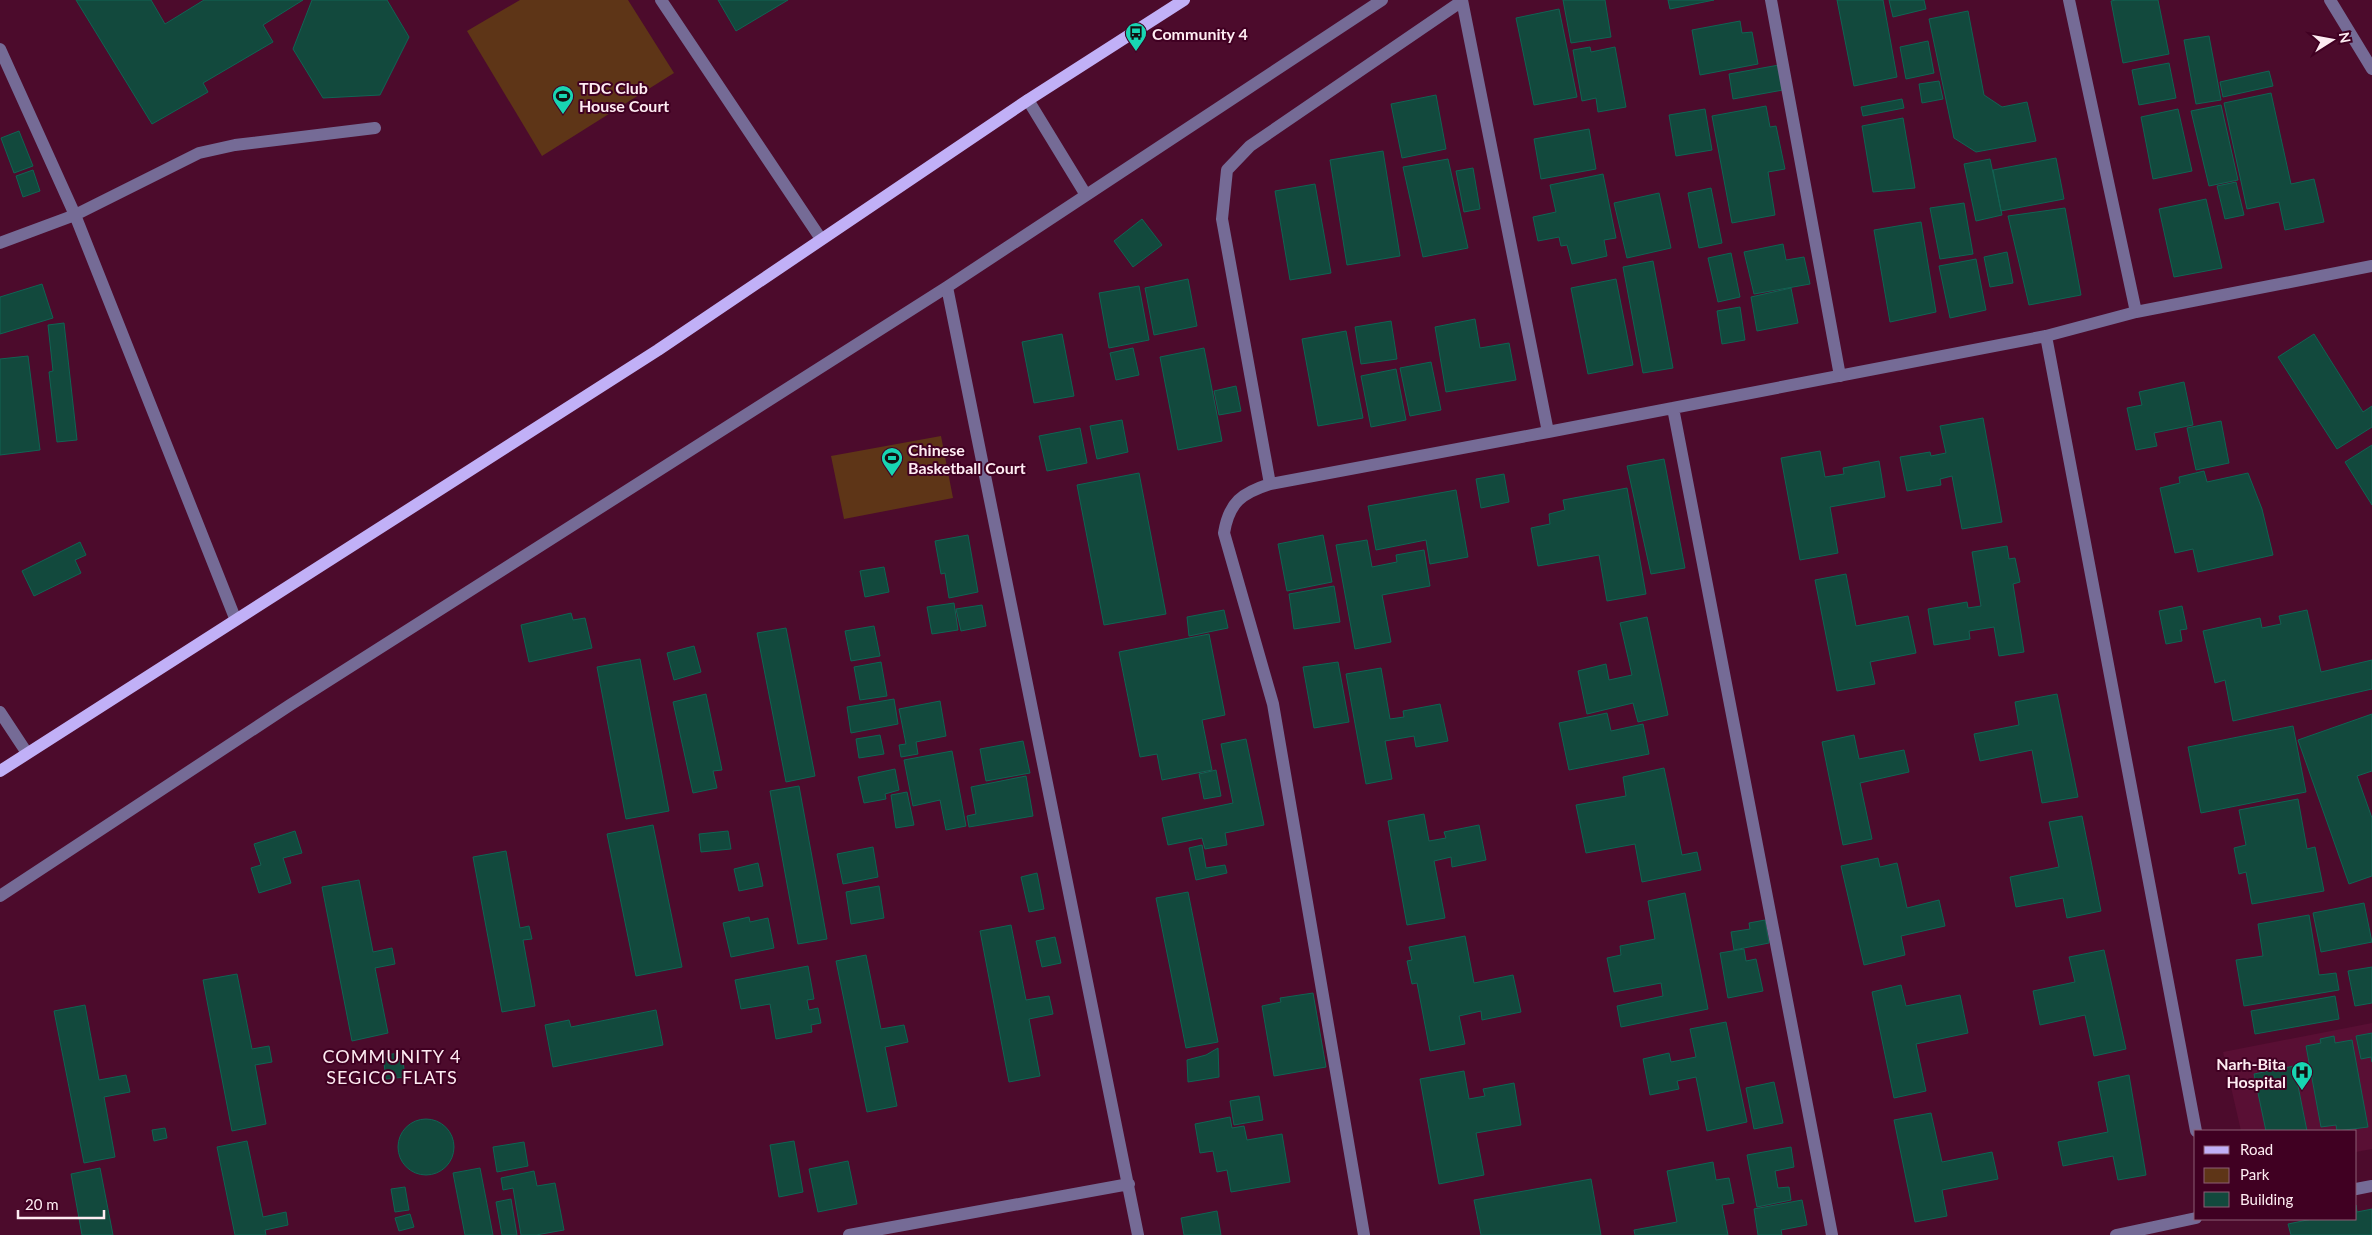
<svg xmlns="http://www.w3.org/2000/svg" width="2372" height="1235" font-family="Lato,sans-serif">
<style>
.built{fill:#590f34}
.green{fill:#5e3517}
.building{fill:#12493d;stroke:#116454}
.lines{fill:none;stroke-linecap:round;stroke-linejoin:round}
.minor{stroke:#756b96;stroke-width:12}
.major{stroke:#c1b0f7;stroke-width:12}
.labels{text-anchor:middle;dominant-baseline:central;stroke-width:4;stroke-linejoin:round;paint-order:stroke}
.poi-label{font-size:16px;font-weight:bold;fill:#feecf2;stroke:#400022;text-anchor:start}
.neighbourhood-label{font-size:18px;letter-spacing:1px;fill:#feecf2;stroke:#400022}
</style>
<rect width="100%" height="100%" fill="#4c0b2c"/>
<path class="built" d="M 2372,1023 L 2372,1149 L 2356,1152 L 2356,1131 L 2241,1131 L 2223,1052 Z"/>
<path class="green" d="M 520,0 L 628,0 L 674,73 L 542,156 L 467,31 Z
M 941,436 L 953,498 L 844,519 L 831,456 Z"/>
<path class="building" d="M 76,0 L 151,0 L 165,24 L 204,0 L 303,0 L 263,25 L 273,42 L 203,83 L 208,92 L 152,124 Z
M 312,0 L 387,0 L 409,37 L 380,95 L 323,98 L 293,49 Z
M 718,0 L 788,0 L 736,31 Z
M 1563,0 L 1605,0 L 1611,37 L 1571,43 Z
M 1668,0 L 1714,0 L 1670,9 Z
M 1837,0 L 1883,0 L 1897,77 L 1854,86 Z
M 1889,0 L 1924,0 L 1926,9 L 1893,17 Z
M 2116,0 L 2158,0 L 2169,54 L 2123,63 L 2111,1 Z
M 1559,9 L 1577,97 L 1534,105 L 1516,18 Z
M 1968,11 L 1984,95 L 2002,107 L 2027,102 L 2036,141 L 1976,152 L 1954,138 L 1929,19 Z
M 1740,21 L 1742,33 L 1752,32 L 1758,64 L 1700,75 L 1692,30 Z
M 2209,36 L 2221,100 L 2196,104 L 2184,40 Z
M 1928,41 L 1934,73 L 1906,79 L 1900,47 Z
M 1590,47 L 1591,52 L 1615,47 L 1626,107 L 1598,112 L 1596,98 L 1582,101 L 1573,50 Z
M 2169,63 L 2176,98 L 2139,105 L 2132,70 Z
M 1779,65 L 1783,90 L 1733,99 L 1729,74 Z
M 2269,71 L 2273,86 L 2223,97 L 2220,82 Z
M 1939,81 L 1943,99 L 1922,103 L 1919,84 Z
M 2271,93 L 2291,184 L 2314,179 L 2324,222 L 2285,230 L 2279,202 L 2247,209 L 2224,103 Z
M 1436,95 L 1446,149 L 1402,158 L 1391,104 Z
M 1902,99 L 1904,108 L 1863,116 L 1861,107 Z
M 2221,105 L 2238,180 L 2209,186 L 2191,111 Z
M 1766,106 L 1770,127 L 1776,126 L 1785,169 L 1768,172 L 1775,215 L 1732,223 L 1712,116 Z
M 1705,109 L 1712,150 L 1676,156 L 1669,115 Z
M 2178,109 L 2192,171 L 2153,179 L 2141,117 Z
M 1903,118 L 1915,188 L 1873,192 L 1862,126 Z
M 1589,129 L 1596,169 L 1541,179 L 1534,139 Z
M 19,131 L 33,166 L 14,173 L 1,138 Z
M 1383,151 L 1400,256 L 1347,265 L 1330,160 Z
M 2056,158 L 2064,199 L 2001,211 L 1993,170 Z
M 1448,159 L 1468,248 L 1423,257 L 1403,167 Z
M 1990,159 L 2002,215 L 1976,221 L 1964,164 Z
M 1473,168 L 1480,209 L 1464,212 L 1456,171 Z
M 33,170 L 40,191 L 23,197 L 16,176 Z
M 1603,174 L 1616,238 L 1604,240 L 1607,256 L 1572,264 L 1567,245 L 1561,246 L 1559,237 L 1538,241 L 1533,217 L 1556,212 L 1550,185 Z
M 2236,182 L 2244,215 L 2225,219 L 2217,186 Z
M 1315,184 L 1331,273 L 1290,280 L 1275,191 Z
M 1711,188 L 1722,243 L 1699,248 L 1688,193 Z
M 1659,193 L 1671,248 L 1627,258 L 1614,203 Z
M 2206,199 L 2222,268 L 2174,277 L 2159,209 Z
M 1964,203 L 1973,254 L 1940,259 L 1930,208 Z
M 2065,208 L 2081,295 L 2029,305 L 2008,216 Z
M 1142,219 L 1162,245 L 1133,267 L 1114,241 Z
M 1921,222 L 1936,312 L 1890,322 L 1874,230 Z
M 1783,244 L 1786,260 L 1804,257 L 1810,284 L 1754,294 L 1744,252 Z
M 2007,252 L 2013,283 L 1990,287 L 1984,257 Z
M 1731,253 L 1740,297 L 1718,302 L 1708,258 Z
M 1976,259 L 1986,310 L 1950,318 L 1939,266 Z
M 1653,261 L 1673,368 L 1643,373 L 1623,267 Z
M 1188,279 L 1197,326 L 1154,335 L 1145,288 Z
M 1616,279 L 1633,365 L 1588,374 L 1571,288 Z
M 42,284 L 53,318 L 0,334 L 0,297 Z
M 1139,286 L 1149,340 L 1109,348 L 1099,293 Z
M 1791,288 L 1798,323 L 1757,331 L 1751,297 Z
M 1740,307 L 1745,340 L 1722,344 L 1717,311 Z
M 1475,319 L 1480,348 L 1509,343 L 1516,380 L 1446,392 L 1435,327 Z
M 1391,321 L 1397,359 L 1361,364 L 1355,327 Z
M 64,323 L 77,440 L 57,442 L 49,372 L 53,371 L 48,325 Z
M 1346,331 L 1363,418 L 1318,426 L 1302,339 Z
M 1062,334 L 1074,396 L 1034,403 L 1022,342 Z
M 2314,334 L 2363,412 L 2372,406 L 2372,427 L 2337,449 L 2278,357 Z
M 1133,348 L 1139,375 L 1116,380 L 1110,353 Z
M 1204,348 L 1222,441 L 1178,450 L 1160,357 Z
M 28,356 L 40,450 L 0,455 L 0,359 Z
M 1431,362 L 1441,410 L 1410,416 L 1400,368 Z
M 1396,369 L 1406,420 L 1371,427 L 1361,376 Z
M 2184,382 L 2193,425 L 2154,433 L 2157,446 L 2136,450 L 2127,408 L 2142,405 L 2139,392 Z
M 1236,386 L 1241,411 L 1219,415 L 1214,391 Z
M 1983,418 L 2002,522 L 1962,529 L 1952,476 L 1940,479 L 1941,485 L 1907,491 L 1900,457 L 1930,452 L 1931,456 L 1946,453 L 1940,426 Z
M 1122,420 L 1128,452 L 1097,459 L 1090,426 Z
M 2221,421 L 2229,463 L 2196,470 L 2187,428 Z
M 1080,428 L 1087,463 L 1047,471 L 1039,436 Z
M 2372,445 L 2372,505 L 2345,462 Z
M 1820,451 L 1825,477 L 1844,474 L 1843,468 L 1879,461 L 1885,497 L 1830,507 L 1838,553 L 1800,560 L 1781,458 Z
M 1664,459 L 1685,568 L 1651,574 L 1627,466 Z
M 2204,471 L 2207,482 L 2248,473 L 2262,509 L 2273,555 L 2198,572 L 2193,549 L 2175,553 L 2160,488 L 2180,483 L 2179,477 Z
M 1139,473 L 1166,614 L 1104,625 L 1077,485 Z
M 1504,474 L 1509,502 L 1481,508 L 1476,479 Z
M 1627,488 L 1646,594 L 1607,601 L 1599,555 L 1538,566 L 1531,528 L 1550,524 L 1549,514 L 1565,510 L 1563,500 Z
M 1456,490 L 1468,557 L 1430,564 L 1426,540 L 1376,550 L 1368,506 Z
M 968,535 L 978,592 L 949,598 L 945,573 L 941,574 L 935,541 Z
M 1323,535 L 1332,582 L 1287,591 L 1278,544 Z
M 1367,540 L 1372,567 L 1397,562 L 1396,555 L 1424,550 L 1430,586 L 1382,595 L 1391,642 L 1355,649 L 1336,545 Z
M 80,542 L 86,555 L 75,560 L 81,573 L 34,596 L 22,571 Z
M 2007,546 L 2009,559 L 2015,558 L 2020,582 L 2013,584 L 2024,652 L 1999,656 L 1994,627 L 1969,631 L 1970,639 L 1934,645 L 1928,609 L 1967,602 L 1968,608 L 1981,606 L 1972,552 Z
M 884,567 L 889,592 L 865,597 L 860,571 Z
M 1846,574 L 1856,626 L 1908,616 L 1916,653 L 1870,662 L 1875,684 L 1837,691 L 1815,580 Z
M 1334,586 L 1340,622 L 1294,629 L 1289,594 Z
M 954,603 L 958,630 L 932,634 L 927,607 Z
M 982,605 L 986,626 L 961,631 L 956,609 Z
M 2182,606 L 2187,629 L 2180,630 L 2182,641 L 2166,644 L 2159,611 Z
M 1224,610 L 1228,628 L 1189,636 L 1187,617 Z
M 2307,610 L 2321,672 L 2372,660 L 2372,689 L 2233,721 L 2225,680 L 2215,683 L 2203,631 L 2260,618 L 2262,628 L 2281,624 L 2279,616 Z
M 571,613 L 573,620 L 585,618 L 592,648 L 529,662 L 521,625 Z
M 1647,617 L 1668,715 L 1638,722 L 1633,703 L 1587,714 L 1578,671 L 1606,664 L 1609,680 L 1632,675 L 1620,623 Z
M 874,626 L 880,656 L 851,661 L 845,631 Z
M 786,628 L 815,776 L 786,782 L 757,633 Z
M 1209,634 L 1225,715 L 1202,720 L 1212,770 L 1162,780 L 1157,754 L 1140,757 L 1119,652 Z
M 694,646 L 701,672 L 674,680 L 667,653 Z
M 640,659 L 669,811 L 626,819 L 597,667 Z
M 881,662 L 887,696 L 860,700 L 854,667 Z
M 1338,662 L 1349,722 L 1314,728 L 1303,667 Z
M 1381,668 L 1390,719 L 1404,717 L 1403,711 L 1440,704 L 1448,741 L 1416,747 L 1414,736 L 1385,741 L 1392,779 L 1366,784 L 1346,674 Z
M 706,694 L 722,770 L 713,771 L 717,788 L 693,793 L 673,702 Z
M 2057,694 L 2078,797 L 2042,803 L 2032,750 L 1980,761 L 1974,734 L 2019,725 L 2015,702 Z
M 894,699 L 898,724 L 851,733 L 847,707 Z
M 940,701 L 946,736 L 916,742 L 918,754 L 901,757 L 899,745 L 906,744 L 899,709 Z
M 1607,713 L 1611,731 L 1643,724 L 1649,754 L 1569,770 L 1559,723 Z
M 2372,714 L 2372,771 L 2357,776 L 2372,818 L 2372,876 L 2349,884 L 2298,740 Z
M 2293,726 L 2306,792 L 2201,813 L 2188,747 Z
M 880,735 L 884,754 L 859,758 L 856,739 Z
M 1854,735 L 1859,759 L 1904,750 L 1909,772 L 1860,783 L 1872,839 L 1843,845 L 1822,742 Z
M 1246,739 L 1264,825 L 1225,833 L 1227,845 L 1205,849 L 1202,838 L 1168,845 L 1162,818 L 1233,803 L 1221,744 Z
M 1023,741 L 1030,773 L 986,781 L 980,749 Z
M 952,751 L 966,826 L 946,830 L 940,800 L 913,806 L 904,760 Z
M 1664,768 L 1682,855 L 1697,852 L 1701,870 L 1642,882 L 1635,844 L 1586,853 L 1576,805 L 1626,796 L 1623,777 Z
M 895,769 L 899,790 L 885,794 L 886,799 L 864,803 L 858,777 Z
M 1216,770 L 1221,796 L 1204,799 L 1199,774 Z
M 1026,776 L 1033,816 L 969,827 L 967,816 L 976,814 L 971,787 Z
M 799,786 L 827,939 L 798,944 L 770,791 Z
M 907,792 L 914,825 L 896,828 L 891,795 Z
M 2298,799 L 2307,849 L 2315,847 L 2324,891 L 2252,904 L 2246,872 L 2239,874 L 2234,848 L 2246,845 L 2239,810 Z
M 1424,814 L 1429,841 L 1446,838 L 1444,832 L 1479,825 L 1486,860 L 1452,867 L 1451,857 L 1434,861 L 1445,918 L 1407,925 L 1388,821 Z
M 2082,816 L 2101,911 L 2067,918 L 2063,898 L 2016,907 L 2010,877 L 2059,867 L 2049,822 Z
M 653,825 L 682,967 L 636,976 L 607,834 Z
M 295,831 L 302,853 L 283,858 L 291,883 L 259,893 L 251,868 L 261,865 L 254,844 Z
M 728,831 L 731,849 L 701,852 L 699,834 Z
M 1202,845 L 1206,868 L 1225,865 L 1227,873 L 1196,880 L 1189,848 Z
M 873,847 L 878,877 L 843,884 L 837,854 Z
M 506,851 L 520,928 L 529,926 L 532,939 L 523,940 L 535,1006 L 502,1012 L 473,857 Z
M 1878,858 L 1880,867 L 1897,863 L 1907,908 L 1939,900 L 1945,926 L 1901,936 L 1905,955 L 1864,965 L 1841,866 Z
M 758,863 L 763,886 L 739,891 L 734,869 Z
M 1037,873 L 1044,909 L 1029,912 L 1021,877 Z
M 359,880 L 373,952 L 392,948 L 395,964 L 375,968 L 388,1033 L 352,1041 L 322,887 Z
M 879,886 L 884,918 L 851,924 L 846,892 Z
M 1188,892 L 1218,1042 L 1186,1048 L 1156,898 Z
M 1685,893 L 1708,1009 L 1621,1027 L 1617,1006 L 1663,996 L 1661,983 L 1614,992 L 1607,958 L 1621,955 L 1620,946 L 1655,939 L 1648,901 Z
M 2364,903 L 2372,942 L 2321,952 L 2313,913 Z
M 2309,915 L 2319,975 L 2336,973 L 2339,990 L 2244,1006 L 2236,960 L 2263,956 L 2258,924 Z
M 749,917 L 750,922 L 768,918 L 774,948 L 731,957 L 723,923 Z
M 1765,920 L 1769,943 L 1734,950 L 1731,932 L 1750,929 L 1749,923 Z
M 1011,925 L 1026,1000 L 1049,996 L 1053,1014 L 1029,1019 L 1040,1076 L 1009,1082 L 980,931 Z
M 1465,936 L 1474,983 L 1513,975 L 1521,1012 L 1482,1020 L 1481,1011 L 1459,1016 L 1465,1044 L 1430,1051 L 1417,983 L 1412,984 L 1407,961 L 1412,960 L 1409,947 Z
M 1055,937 L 1061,963 L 1042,967 L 1036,941 Z
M 1744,949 L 1746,961 L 1756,959 L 1763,991 L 1728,998 L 1720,953 Z
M 2104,950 L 2126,1049 L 2094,1056 L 2085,1015 L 2040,1025 L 2033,991 L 2075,982 L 2069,957 Z
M 866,955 L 881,1029 L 904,1025 L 908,1042 L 885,1047 L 897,1106 L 867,1112 L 836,961 Z
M 808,966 L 814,999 L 807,1000 L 809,1010 L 818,1008 L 821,1023 L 811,1025 L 812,1032 L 776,1039 L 770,1004 L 741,1009 L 735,980 Z
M 2372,967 L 2372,1003 L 2355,1006 L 2348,971 Z
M 237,974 L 252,1049 L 269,1046 L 272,1062 L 255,1065 L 266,1124 L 232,1131 L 203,980 Z
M 1901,985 L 1906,1006 L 1960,995 L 1968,1033 L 1916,1044 L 1926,1091 L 1894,1098 L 1872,992 Z
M 1313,993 L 1326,1067 L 1274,1076 L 1262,1006 L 1281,1002 L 1280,998 Z
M 2335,996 L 2339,1019 L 2255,1034 L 2251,1011 Z
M 85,1005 L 99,1080 L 126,1075 L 130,1092 L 104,1097 L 115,1157 L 84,1163 L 54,1011 Z
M 656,1010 L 663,1045 L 553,1067 L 545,1025 L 569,1020 L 571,1027 Z
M 1726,1022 L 1747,1122 L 1707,1131 L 1696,1077 L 1677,1081 L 1679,1089 L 1650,1095 L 1643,1059 L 1669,1053 L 1671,1062 L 1696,1057 L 1690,1029 Z
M 2372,1033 L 2372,1062 L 2371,1057 L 2361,1059 L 2356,1036 Z
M 2334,1036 L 2335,1043 L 2352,1040 L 2368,1127 L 2337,1131 L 2336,1125 L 2321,1127 L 2306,1046 L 2321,1043 L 2320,1039 Z
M 1218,1048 L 1219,1077 L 1188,1082 L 1187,1060 L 1206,1055 Z
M 402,1053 L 405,1077 L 386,1079 L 383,1055 Z
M 2294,1066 L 2307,1131 L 2266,1131 L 2254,1074 Z
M 1464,1071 L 1469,1099 L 1485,1096 L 1483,1089 L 1514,1083 L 1521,1125 L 1476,1133 L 1484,1175 L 1439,1184 L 1420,1079 Z
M 2129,1075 L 2146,1175 L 2118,1180 L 2113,1156 L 2063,1166 L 2058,1142 L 2108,1132 L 2098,1082 Z
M 1774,1082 L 1783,1123 L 1754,1129 L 1746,1088 Z
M 1259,1096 L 1263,1120 L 1234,1125 L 1230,1101 Z
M 1931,1113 L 1942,1162 L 1992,1152 L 1998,1179 L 1942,1190 L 1947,1216 L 1915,1222 L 1894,1120 Z
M 1230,1117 L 1232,1128 L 1244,1126 L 1247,1140 L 1282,1134 L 1290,1182 L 1231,1192 L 1227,1170 L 1217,1172 L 1213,1151 L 1200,1153 L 1195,1124 Z
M398 1147a28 28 0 1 1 56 0a28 28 0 1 1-56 0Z
M 165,1128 L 167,1138 L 154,1141 L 152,1130 Z
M 247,1141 L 263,1217 L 286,1212 L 288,1225 L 265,1230 L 266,1235 L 235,1235 L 217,1147 Z
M 794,1141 L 803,1192 L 779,1197 L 770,1145 Z
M 524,1142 L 528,1166 L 497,1172 L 493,1147 Z
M 1791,1147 L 1794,1167 L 1775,1171 L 1778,1188 L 1789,1187 L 1791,1200 L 1757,1207 L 1747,1155 Z
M 848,1161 L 857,1204 L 818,1212 L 809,1169 Z
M 1713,1162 L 1716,1180 L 1729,1178 L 1734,1203 L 1722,1205 L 1728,1235 L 1635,1235 L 1634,1230 L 1677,1222 L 1667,1171 Z
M 100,1168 L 113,1235 L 82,1235 L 71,1174 Z
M 480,1168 L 493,1235 L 465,1235 L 453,1173 Z
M 534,1171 L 537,1186 L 555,1183 L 564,1230 L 536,1235 L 521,1235 L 513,1188 L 503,1190 L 501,1178 Z
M 1591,1179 L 1601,1235 L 1481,1235 L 1474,1200 Z
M 405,1187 L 409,1210 L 395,1212 L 391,1189 Z
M 511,1199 L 517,1235 L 502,1235 L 496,1202 Z
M 1802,1200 L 1807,1225 L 1781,1230 L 1782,1235 L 1758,1235 L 1754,1209 Z
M 2356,1205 L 2357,1212 L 2372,1209 L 2372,1235 L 2291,1235 L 2288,1224 L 2312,1219 L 2356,1219 Z
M 1217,1211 L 1221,1235 L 1184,1235 L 1181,1218 Z
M 410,1214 L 414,1227 L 399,1231 L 395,1218 Z"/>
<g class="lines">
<path class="minor" d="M 661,0 L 821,239
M 1771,0 L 1840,376
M 2069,0 L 2136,312
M 2330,0 L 2372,69
M 0,49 L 75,215 L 235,618
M 1028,100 L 1086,195
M 0,243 L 75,215 L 199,153 L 235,145 L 375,128
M 947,287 L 1138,1235
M 2046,336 L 2196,1131
M 1673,408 L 1832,1235
M 1548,432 L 2046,336 L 2136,312 L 2372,266
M 1270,484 L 1222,219 L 1227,170 L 1250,146 L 1462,1
M 0,712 L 27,753
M 0,896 L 290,705 L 947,287 L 1382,0
M 2356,1189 L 2372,1186
M 849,1235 L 1129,1184
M 1364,1235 L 1273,704 L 1224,533 C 1229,502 1242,493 1270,484 L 1548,432 L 1462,0
M 2116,1235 L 2196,1218"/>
<path class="major" d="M 0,771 L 658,350 L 1028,100 L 1184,0"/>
</g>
<defs>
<g id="bus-pin" transform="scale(1.125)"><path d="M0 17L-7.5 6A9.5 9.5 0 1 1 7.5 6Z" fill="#18d5b2" stroke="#400022"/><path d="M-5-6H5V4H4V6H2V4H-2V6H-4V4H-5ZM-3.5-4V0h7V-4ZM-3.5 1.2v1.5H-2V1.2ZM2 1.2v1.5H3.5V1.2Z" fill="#111"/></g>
<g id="stadium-pin" transform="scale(1.125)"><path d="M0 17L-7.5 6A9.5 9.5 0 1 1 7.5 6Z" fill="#18d5b2" stroke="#400022"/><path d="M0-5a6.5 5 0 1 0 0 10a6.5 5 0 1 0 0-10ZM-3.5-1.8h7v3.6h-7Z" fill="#111"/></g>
<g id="hospital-pin" transform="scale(1.125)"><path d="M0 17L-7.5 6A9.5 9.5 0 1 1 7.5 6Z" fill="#18d5b2" stroke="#400022"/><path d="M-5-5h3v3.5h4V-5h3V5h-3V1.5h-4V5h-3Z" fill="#111"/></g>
</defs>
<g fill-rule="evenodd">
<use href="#bus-pin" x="1136" y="33"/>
<use href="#stadium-pin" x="563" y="96"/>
<use href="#stadium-pin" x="892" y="458"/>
<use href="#hospital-pin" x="2302" y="1072"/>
</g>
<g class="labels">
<g class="poi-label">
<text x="1152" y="33">Community 4</text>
<text x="579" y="87">TDC Club<tspan x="579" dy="18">House Court</tspan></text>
<text x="908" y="449">Chinese<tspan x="908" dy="18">Basketball Court</tspan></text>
<text x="2286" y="1063" text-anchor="end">Narh-Bita<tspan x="2286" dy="18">Hospital</tspan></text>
</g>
<g class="neighbourhood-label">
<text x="392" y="1056">COMMUNITY 4<tspan x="392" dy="21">SEGICO FLATS</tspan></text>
</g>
</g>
<rect x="2194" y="1130" width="162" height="90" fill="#400022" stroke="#8c5e75"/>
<rect x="2204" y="1146" width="25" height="8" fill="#c1b0f7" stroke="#8c5e75"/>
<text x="2240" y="1155" font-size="15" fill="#feecf2">Road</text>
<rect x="2204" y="1168" width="25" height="15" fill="#5e3517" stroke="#8c5e75"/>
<text x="2240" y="1180" font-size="15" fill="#feecf2">Park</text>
<rect x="2204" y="1192" width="25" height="15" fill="#12493d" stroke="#8c5e75"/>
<text x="2240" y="1205" font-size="15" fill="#feecf2">Building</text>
<g transform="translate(2332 40) rotate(79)" stroke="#400022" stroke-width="4" paint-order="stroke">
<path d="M0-4L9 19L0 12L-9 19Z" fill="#feecf2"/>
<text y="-8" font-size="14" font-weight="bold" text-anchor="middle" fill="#feecf2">N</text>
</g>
<path d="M18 1210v8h86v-8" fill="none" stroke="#feecf2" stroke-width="2.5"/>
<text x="25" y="1210" font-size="15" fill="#feecf2" stroke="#400022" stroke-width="4" paint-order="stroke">20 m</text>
</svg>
